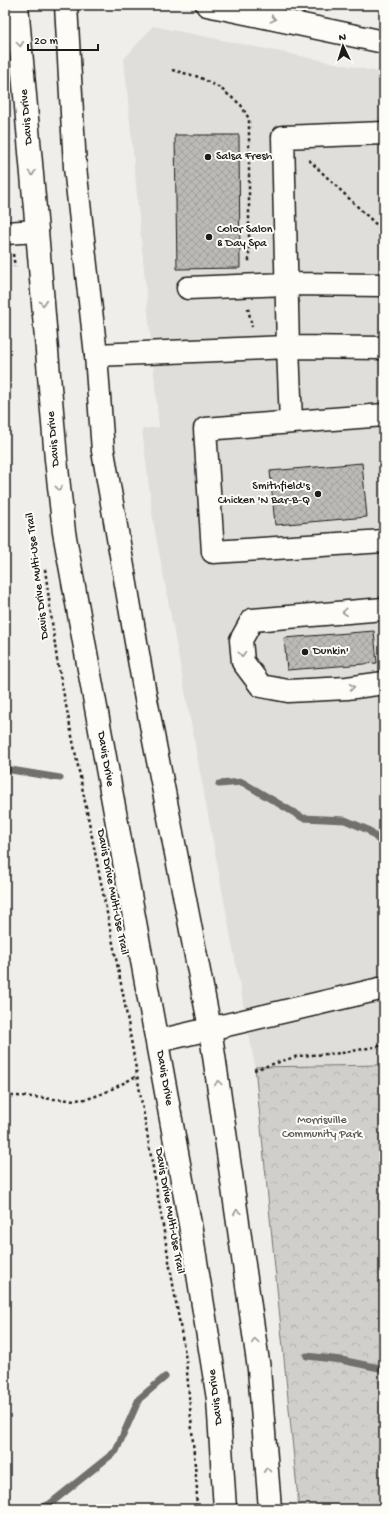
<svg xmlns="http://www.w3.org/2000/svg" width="389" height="1514" font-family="'Gochi Hand',sans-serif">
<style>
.built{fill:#e0deda}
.forest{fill:url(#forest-crowns);stroke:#767674}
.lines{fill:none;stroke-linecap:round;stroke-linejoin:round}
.stream{stroke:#706f6d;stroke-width:7}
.building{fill:url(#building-cross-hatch);stroke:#1c1c1c}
.minor-casing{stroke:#1c1c1c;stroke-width:25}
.major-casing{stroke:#1c1c1c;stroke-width:25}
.path{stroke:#1c1c1c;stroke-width:2.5;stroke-dasharray:3 3;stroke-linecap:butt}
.minor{stroke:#fdfcf7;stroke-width:22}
.major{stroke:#fdfcf7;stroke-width:22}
.oneway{stroke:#989794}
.poi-dot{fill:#1c1c1c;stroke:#fdfcf7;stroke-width:1.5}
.labels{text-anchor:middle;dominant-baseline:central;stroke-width:4;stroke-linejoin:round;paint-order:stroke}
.street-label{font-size:12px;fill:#1c1c1c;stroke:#fdfcf7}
.poi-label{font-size:12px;fill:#1c1c1c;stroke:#fdfcf7;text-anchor:start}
.park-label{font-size:12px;fill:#5b5b5a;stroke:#fdfcf7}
</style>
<defs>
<pattern id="forest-crowns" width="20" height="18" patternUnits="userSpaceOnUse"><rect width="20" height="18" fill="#d0cfcc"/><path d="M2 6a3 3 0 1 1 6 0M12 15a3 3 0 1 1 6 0" fill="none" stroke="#b2b1af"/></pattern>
<pattern id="building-cross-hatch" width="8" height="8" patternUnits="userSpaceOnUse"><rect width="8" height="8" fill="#bbbab6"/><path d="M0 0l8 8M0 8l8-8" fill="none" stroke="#a09f9c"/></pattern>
</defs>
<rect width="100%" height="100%" fill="#f0eeea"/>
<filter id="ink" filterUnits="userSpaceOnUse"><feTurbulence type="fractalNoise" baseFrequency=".025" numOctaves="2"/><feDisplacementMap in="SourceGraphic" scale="8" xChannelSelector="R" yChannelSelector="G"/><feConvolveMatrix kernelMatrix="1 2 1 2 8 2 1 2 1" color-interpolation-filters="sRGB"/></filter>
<g filter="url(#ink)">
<path class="built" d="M 153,26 L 384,73 L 384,1065 L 255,1067 L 153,520 L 142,429 L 159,427 L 124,59 Z"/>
<path class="forest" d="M 384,1065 L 384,1509 L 299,1509 L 255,1067 Z"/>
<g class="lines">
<path class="stream" d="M 5,769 L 60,778
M 219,784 L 242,782 L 303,818 L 345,820 L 368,830 L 384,845
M 307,1356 L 341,1360 L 384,1369
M 40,1509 L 51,1503 L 116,1451 L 139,1399 L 165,1377"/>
</g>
<path class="building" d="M 175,135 L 239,135 L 240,268 L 177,269 Z
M 362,463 L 367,517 L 275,525 L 270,471 Z
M 374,631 L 377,663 L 287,670 L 284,638 Z"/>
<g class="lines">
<g class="minor-casing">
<path id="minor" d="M 5,233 L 37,231
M 188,288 L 287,284 L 384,285
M 96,355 L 288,347 L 384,348
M 384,415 L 205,429 L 213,552 L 384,541
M 291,422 L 288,347 L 283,137 L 384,133
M 384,609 L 252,620 L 241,640 L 243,662 L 261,686 L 288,691 L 347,688 L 384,683
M 158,1041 L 384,988"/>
</g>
<g class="major-casing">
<path id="major" d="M 17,5 L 37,231 L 56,459 L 64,532 L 190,1224 L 218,1399 L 225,1509
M 66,5 L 75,167 L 96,355 L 103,451 L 145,694 L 210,1028 L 259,1369 L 270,1509
M 207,5 L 384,42"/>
</g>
<path class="path" d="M 172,70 L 199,77 L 220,88 L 241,105 L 249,119 L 249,263
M 249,158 L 260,158
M 309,160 L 384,232
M 5,200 L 7,210
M 13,254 L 15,267
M 248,308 L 252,327
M 45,569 L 57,660 L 124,999 L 186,1360 L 197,1489 L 196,1509
M 254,1070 L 298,1056 L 342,1053 L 384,1045
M 5,1096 C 32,1095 59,1102 86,1099 C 101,1096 123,1083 137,1076"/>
<use href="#minor" class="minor"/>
<use href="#major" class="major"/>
</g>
<defs><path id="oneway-chevron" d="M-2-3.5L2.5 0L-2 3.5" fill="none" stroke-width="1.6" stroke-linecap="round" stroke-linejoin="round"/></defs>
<g class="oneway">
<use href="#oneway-chevron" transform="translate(273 19) rotate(12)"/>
<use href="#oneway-chevron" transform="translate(20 44) rotate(85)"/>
<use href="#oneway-chevron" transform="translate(32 173) rotate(85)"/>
<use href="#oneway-chevron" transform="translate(43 303) rotate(86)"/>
<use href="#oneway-chevron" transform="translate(59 488) rotate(84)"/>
<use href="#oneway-chevron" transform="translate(345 612) rotate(175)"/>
<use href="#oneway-chevron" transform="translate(242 654) rotate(86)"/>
<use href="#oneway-chevron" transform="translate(352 687) rotate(-7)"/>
<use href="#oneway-chevron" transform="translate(218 1083) rotate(-98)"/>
<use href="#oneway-chevron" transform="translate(237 1212) rotate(-99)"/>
<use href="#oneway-chevron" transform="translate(255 1341) rotate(-98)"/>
<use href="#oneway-chevron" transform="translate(267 1470) rotate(-94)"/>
</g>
</g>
<g class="poi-dot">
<circle cx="208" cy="157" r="4"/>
<circle cx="209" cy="237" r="4"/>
<circle cx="318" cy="494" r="4"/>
<circle cx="305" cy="652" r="4"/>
</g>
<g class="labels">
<g class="street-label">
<text transform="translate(27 117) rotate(-95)">Davis Drive</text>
<text transform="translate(54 439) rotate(-95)">Davis Drive</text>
<text transform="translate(38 576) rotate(-97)">Davis Drive Multi-Use Trail</text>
<text transform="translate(105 759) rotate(80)">Davis Drive</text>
<text transform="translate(112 892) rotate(79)">Davis Drive Multi-Use Trail</text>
<text transform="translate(164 1078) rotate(80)">Davis Drive</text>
<text transform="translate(169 1211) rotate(80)">Davis Drive Multi-Use Trail</text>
<text transform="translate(216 1397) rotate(-97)">Davis Drive</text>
</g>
<g class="poi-label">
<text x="216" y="157">Salsa Fresh</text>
<text x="217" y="230">Color Salon<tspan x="217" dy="14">&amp; Day Spa</tspan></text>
<text x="310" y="487" text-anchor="end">Smithfield's<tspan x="310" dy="14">Chicken 'N Bar-B-Q</tspan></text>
<text x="313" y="652">Dunkin'</text>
</g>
<g class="park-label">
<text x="322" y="1121">Morrisville<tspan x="322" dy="14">Community Park</tspan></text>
</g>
</g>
<rect width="389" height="1514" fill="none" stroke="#fdfcf7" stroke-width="20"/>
<rect x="10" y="10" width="369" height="1494" fill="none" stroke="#1c1c1c" stroke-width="1.5" filter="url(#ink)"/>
<g transform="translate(343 46) rotate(356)" stroke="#fdfcf7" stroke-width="3" paint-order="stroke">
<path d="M0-3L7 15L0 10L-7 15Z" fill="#1c1c1c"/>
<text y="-6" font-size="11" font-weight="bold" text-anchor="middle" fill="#1c1c1c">N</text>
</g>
<path d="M28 44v6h70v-6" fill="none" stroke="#1c1c1c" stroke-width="2"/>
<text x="34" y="44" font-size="12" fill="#1c1c1c" stroke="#fdfcf7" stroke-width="3" paint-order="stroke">20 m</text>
</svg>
